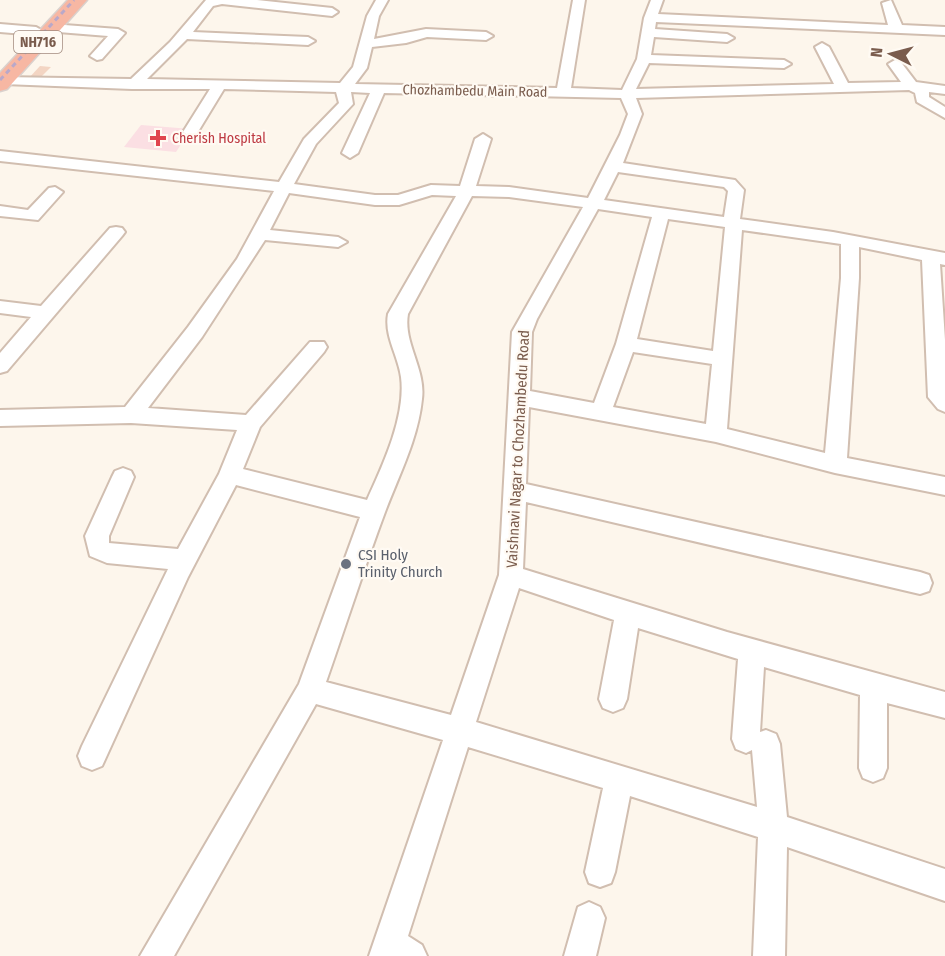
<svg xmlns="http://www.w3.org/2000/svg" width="945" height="956" font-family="'Fira Sans Condensed',sans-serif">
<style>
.medical{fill:#fbdfe3}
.building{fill:#f3d5c3}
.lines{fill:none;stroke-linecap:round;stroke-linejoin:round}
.minor-casing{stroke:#d1beb0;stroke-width:4}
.highway-casing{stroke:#dad1cd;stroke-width:3}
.minor{fill:#fff;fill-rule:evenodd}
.highway{fill:#f7b7a3;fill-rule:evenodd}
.rail{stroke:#b9a8c9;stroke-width:3;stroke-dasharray:5 4;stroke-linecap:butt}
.health-dot{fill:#e0444e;stroke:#fffaf3;stroke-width:2}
.worship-dot{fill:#6b7280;stroke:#fffaf3;stroke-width:2}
.labels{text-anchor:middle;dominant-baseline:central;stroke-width:4.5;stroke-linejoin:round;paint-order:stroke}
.shield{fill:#fffaf3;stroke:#a28b7f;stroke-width:1.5}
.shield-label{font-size:14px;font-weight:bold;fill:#7a5c4d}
.far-street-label{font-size:14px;fill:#7a5c4d;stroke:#fffaf3}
.far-health-label{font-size:14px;fill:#be3a42;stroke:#fffaf3;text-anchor:start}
.street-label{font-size:15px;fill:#7a5c4d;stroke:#fffaf3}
.worship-label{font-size:15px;fill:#5b616d;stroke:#fffaf3;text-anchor:start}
</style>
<rect width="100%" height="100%" fill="#fdf6ec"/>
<path class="medical" d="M 141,125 L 191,129 L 176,152 L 124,147 Z"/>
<path class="building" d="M 40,66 L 51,67 L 39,79 L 28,79 Z"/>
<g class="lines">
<g class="minor-casing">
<path id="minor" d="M 206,0 L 257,0 L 332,8 L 338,12 L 332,16 L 222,4 L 213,6 L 193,32 L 308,37 L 315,41 L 308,45 L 187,39 L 147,79 L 340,83 L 353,67 L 367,16 L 376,0 L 388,0 L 379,16 L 374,39 L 426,29 L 486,32 L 493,36 L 486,40 L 427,37 L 406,43 L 372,47 L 367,68 L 355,84 L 557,88 L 573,0 L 585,0 L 571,88 L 622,90 L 637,59 L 644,18 L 651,0 L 663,0 L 658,14 L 888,25 L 882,3 L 891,0 L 902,25 L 945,27 L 945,35 L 656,22 L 655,29 L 727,34 L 734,38 L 727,42 L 654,37 L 651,55 L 784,60 L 791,64 L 784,68 L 649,63 L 636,89 L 834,84 L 815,47 L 822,43 L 829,47 L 848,83 L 901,82 L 888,64 L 895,60 L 900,61 L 916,82 L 945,86 L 945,94 L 929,92 L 929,97 L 945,107 L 945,118 L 917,102 L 915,93 L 909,90 L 636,98 L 642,114 L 623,163 L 735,180 L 744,190 L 740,219 L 833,232 L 945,253 L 945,265 L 940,264 L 945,340 L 945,412 L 938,409 L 928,397 L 922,260 L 859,247 L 859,278 L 847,458 L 945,477 L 945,495 L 835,473 L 716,442 L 529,407 L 526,484 L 920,572 L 929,575 L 932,583 L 929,591 L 920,594 L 526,502 L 523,569 L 727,632 L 945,692 L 945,718 L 887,703 L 887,768 L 883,778 L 873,782 L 863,778 L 859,768 L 860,695 L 764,667 L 760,732 L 766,730 L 776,734 L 780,744 L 787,817 L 945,869 L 945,901 L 787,847 L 785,956 L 753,956 L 758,837 L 630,796 L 615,872 L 611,883 L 600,887 L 589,883 L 585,872 L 603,788 L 468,747 L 408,936 L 422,945 L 427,956 L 369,956 L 443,740 L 316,704 L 174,956 L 140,956 L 299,684 L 360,517 L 236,485 L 188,577 L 102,766 L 92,770 L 82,766 L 78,756 L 82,746 L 168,569 L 107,563 L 90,556 L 85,536 L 112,477 L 115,471 L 123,468 L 131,471 L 134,477 L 109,536 L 109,543 L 178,549 L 219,474 L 237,430 L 131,423 L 0,426 L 0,410 L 125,407 L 188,327 L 237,259 L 274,191 L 0,161 L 0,151 L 279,182 L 304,139 L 339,103 L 336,92 L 224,89 L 196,135 L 191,137 L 183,132 L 210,89 L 132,89 L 4,84 L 0,83 L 0,77 L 131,79 L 170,42 ZM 351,92 L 370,93 L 342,153 L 350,158 L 358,153 L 384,93 L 621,98 L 628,114 L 620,135 L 588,198 L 509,187 L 476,186 L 491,139 L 483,134 L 475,139 L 460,186 L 431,185 L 398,195 L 375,195 L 294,184 L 316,144 L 353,104 ZM 618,172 L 724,187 L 728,191 L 724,217 L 604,200 ZM 289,193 L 375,205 L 399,205 L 432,195 L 456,196 L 388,314 C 384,336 398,355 401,377 C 406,416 383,465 367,500 L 243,469 L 260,427 L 324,352 L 327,347 L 324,342 L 310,342 L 246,415 L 148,408 L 202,337 L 265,240 L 338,247 L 347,242 L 338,237 L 270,230 ZM 472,196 L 509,197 L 583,207 L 512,332 L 499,575 L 451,715 L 326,682 C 346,625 364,568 385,512 C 399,475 418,439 422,399 C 426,369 403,343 408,314 ZM 598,209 L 652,217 L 616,344 L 594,403 L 530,391 L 532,332 L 537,319 ZM 668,219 L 725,227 L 713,351 L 637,339 ZM 742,230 L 841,244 L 841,278 L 825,453 L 727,429 ZM 633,352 L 712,364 L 706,424 L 613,407 ZM 519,588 L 614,620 L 599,699 L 603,708 L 613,712 L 623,708 L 627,699 L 638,628 L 738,659 L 732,739 L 736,749 L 746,753 L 752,750 L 757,807 L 476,722 Z
M 0,24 L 36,27 L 43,31 L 36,35 L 0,32 Z
M 51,24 L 118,29 L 125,33 L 102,59 L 97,60 L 90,56 L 108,36 L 46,31 L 44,28 Z
M 55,187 L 63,192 L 38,220 L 0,216 L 0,206 L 28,210 L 49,188 Z
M 116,227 L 122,228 L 125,232 L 122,236 L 7,371 L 0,373 L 0,353 L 31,317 L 0,313 L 0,301 L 41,306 L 110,228 Z
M 589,902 L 600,907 L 605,918 L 596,956 L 564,956 L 578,907 Z"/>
</g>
<g class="highway-casing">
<path id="highway" d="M 68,0 L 87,0 L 7,89 L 0,91 L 0,73 Z"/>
</g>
<use href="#minor" class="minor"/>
<use href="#highway" class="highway"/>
<path class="rail" d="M 0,80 L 74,0"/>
</g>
<path class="health-dot" d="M155 129h6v6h6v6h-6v6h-6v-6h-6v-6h6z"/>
<circle class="worship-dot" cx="346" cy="564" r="6"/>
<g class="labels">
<rect class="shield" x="14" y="31" width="48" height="22" rx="4.5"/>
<g class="shield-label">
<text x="38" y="42">NH716</text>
</g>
<g class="far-street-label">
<text transform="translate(475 91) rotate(1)">Chozhambedu Main Road</text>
</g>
<g class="far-health-label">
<text x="172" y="138">Cherish Hospital</text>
</g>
<g class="street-label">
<text transform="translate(518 449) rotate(-87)">Vaishnavi Nagar to Chozhambedu Road</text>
</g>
<g class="worship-label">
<text x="358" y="555">CSI Holy<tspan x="358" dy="17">Trinity Church</tspan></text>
</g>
</g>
<g transform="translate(891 54) rotate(276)" stroke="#fffaf3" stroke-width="4.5" paint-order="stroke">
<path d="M0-4.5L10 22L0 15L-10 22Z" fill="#7a5c4d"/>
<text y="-9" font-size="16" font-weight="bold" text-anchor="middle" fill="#7a5c4d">N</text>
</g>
</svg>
